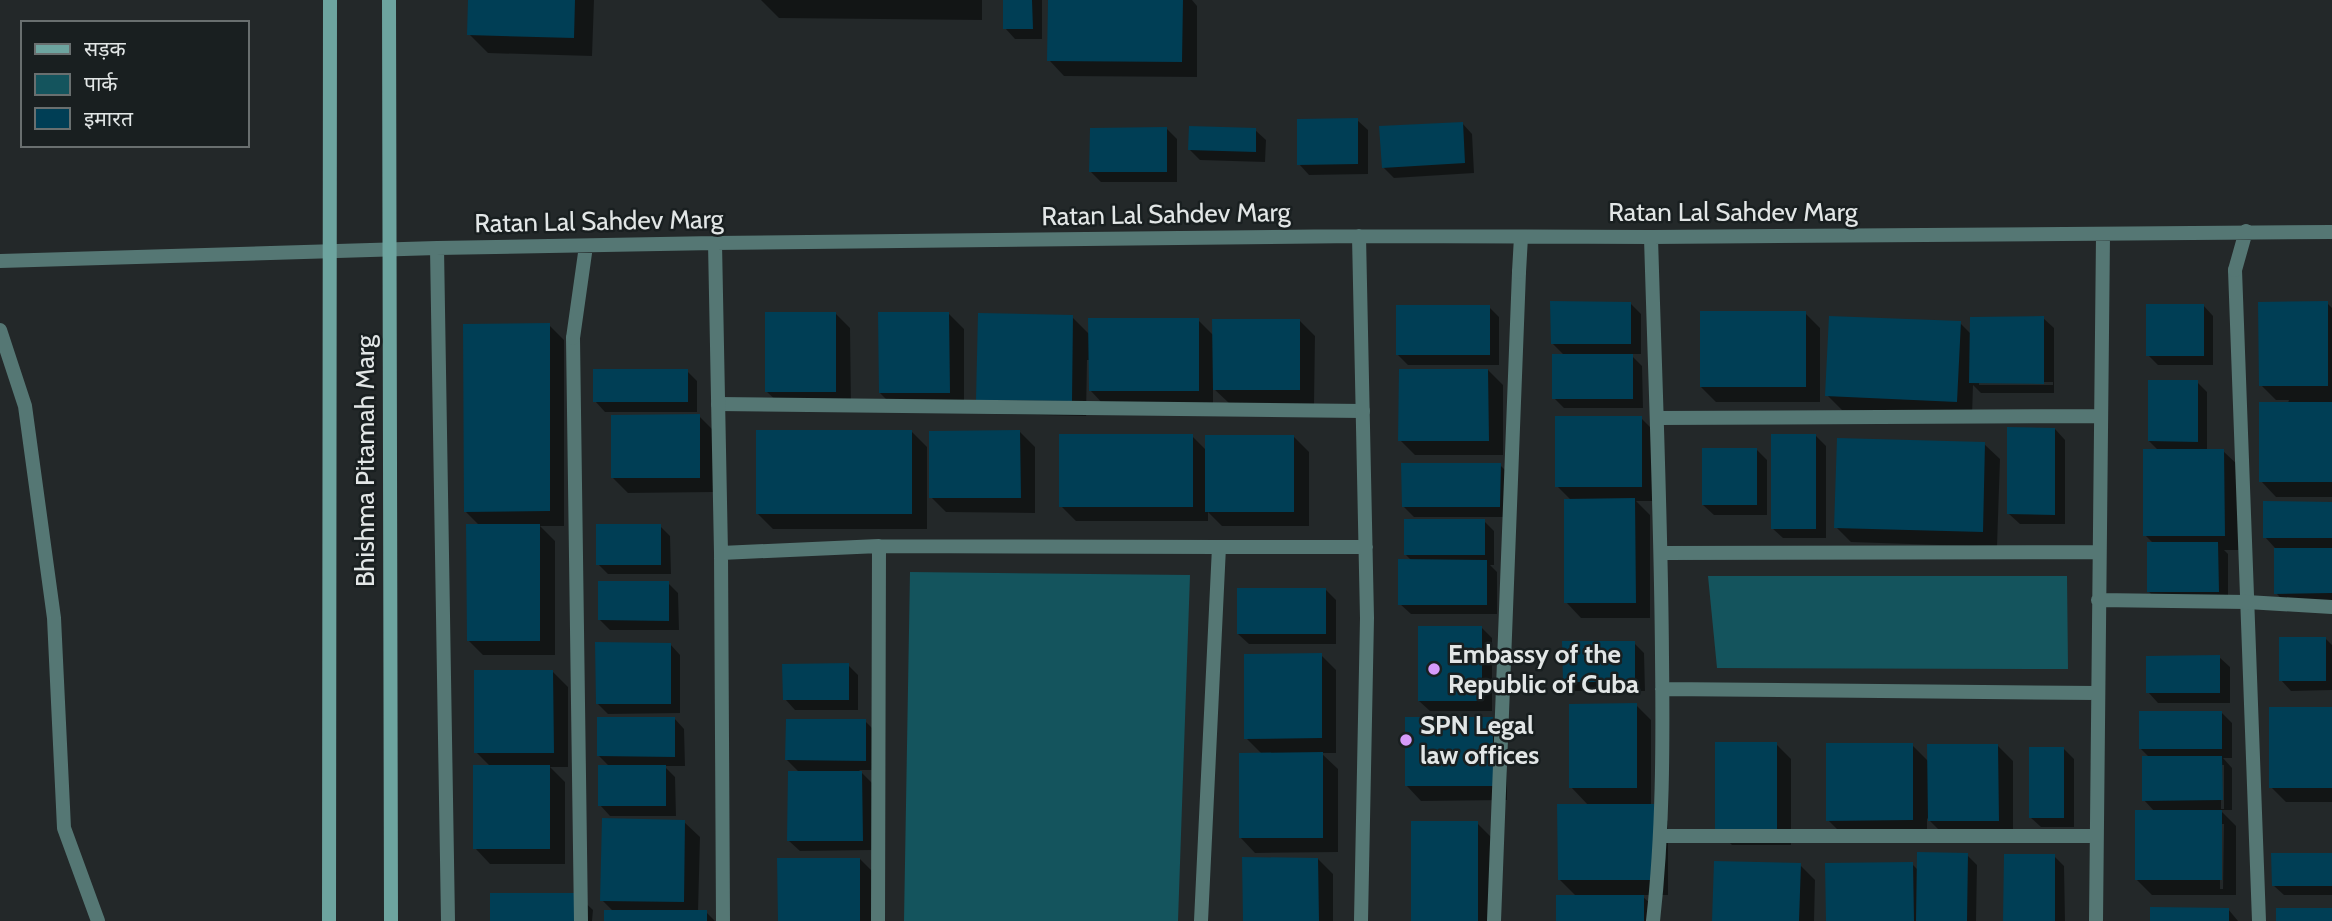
<svg xmlns="http://www.w3.org/2000/svg" width="2332" height="921" font-family="Cabin,'Noto Sans Devanagari',sans-serif">
<style>
.green{fill:#14545d}
.shadow{fill:#0007;fill-rule:evenodd}
.building{fill:#003e55}
.lines{fill:none;stroke-linecap:round;stroke-linejoin:round}
.lane{stroke:#557774;stroke-width:14}
.street{stroke:#557774;stroke-width:14}
.secondary{stroke:#6da49f;stroke-width:14}
.poi-dot{fill:#d69bfa;stroke:#191f20;stroke-width:2.5}
.labels{text-anchor:middle;dominant-baseline:central;stroke-width:5;stroke-linejoin:round;paint-order:stroke}
.street-label{font-size:26px;fill:#e2e6e6;stroke:#191f20}
.poi-label{font-size:26px;font-weight:bold;fill:#e2e6e6;stroke:#191f20;text-anchor:start}
</style>
<rect width="100%" height="100%" fill="#232829"/>
<path class="green" d="M 910,572 L 1190,575 L 1178,921 L 904,921 Z
M 1708,576 L 2067,576 L 2068,669 L 1717,668 Z"/>
<path class="shadow" d="M 470,0 L 594,0 L 592,56 L 488,53 L 469,34 Z
M 761,0 L 982,0 L 982,20 L 779,18 Z
M 1005,0 L 1042,0 L 1042,39 L 1015,39 L 1005,28 Z
M 1050,0 L 1192,0 L 1197,6 L 1197,77 L 1064,76 L 1049,60 Z
M 1357,120 L 1368,130 L 1368,174 L 1309,175 L 1299,164 Z
M 1462,123 L 1472,134 L 1474,173 L 1394,178 L 1383,167 Z
M 1167,129 L 1177,139 L 1177,182 L 1101,182 L 1091,172 Z
M 1255,130 L 1266,140 L 1265,162 L 1200,160 L 1190,150 Z
M 1630,303 L 1641,314 L 1641,354 L 1630,354 L 1642,366 L 1643,408 L 1564,408 L 1554,398 L 1565,356 L 1552,343 Z
M 2327,303 L 2332,308 L 2332,497 L 2276,497 L 2261,481 L 2289,400 L 2276,400 L 2261,385 Z
M 2203,305 L 2213,316 L 2213,365 L 2158,365 L 2148,355 Z
M 1489,307 L 1499,317 L 1499,365 L 1408,365 L 1398,355 Z
M 835,313 L 850,328 L 851,406 L 782,406 L 766,391 Z
M 1805,313 L 1820,328 L 1820,402 L 1716,402 L 1701,387 Z
M 949,314 L 964,329 L 964,407 L 895,408 L 880,393 Z
M 1072,317 L 1090,335 L 1198,320 L 1214,336 L 1300,321 L 1315,336 L 1314,404 L 1230,404 L 1213,388 L 1213,406 L 1105,406 L 1090,390 L 1090,360 L 1087,360 L 1086,416 L 993,414 L 978,399 Z
M 2043,318 L 2054,328 L 2054,393 L 1981,393 L 1973,385 L 1972,416 L 1842,410 L 1827,395 L 1960,323 L 1971,334 ZM 1979,382 L 2053,382 L 2053,385 L 1979,385 Z
M 549,325 L 564,340 L 564,526 L 540,526 L 555,541 L 555,655 L 483,655 L 468,640 L 480,526 L 465,511 Z
M 1488,370 L 1503,385 L 1503,455 L 1415,455 L 1400,440 Z
M 687,371 L 697,381 L 697,412 L 605,412 L 595,401 Z
M 2197,382 L 2207,392 L 2207,451 L 2223,451 L 2239,466 L 2239,550 L 2224,550 L 2228,554 L 2228,602 L 2159,601 L 2148,591 L 2154,544 L 2145,535 L 2159,451 L 2149,441 Z
M 699,416 L 714,431 L 714,492 L 628,493 L 613,478 Z
M 1641,418 L 1656,433 L 1657,501 L 1636,501 L 1650,515 L 1650,618 L 1581,618 L 1566,602 L 1572,501 L 1557,486 Z
M 2055,429 L 2065,440 L 2065,524 L 2020,524 L 2009,514 Z
M 911,431 L 927,447 L 927,529 L 773,529 L 758,514 Z
M 1020,432 L 1035,447 L 1035,513 L 946,512 L 931,497 Z
M 1192,436 L 1207,451 L 1293,436 L 1309,452 L 1309,526 L 1222,526 L 1208,512 L 1208,521 L 1076,521 L 1061,506 Z
M 1816,436 L 1826,446 L 1826,538 L 1783,538 L 1772,528 Z
M 1984,444 L 2000,459 L 1997,547 L 1851,542 L 1836,527 Z
M 1757,450 L 1767,460 L 1767,515 L 1714,515 L 1703,505 Z
M 1500,465 L 1510,475 L 1510,517 L 1414,517 L 1403,506 Z
M 2332,503 L 2332,603 L 2286,603 L 2276,593 L 2275,548 L 2265,537 Z
M 1484,521 L 1494,531 L 1494,565 L 1490,565 L 1497,572 L 1497,614 L 1411,614 L 1400,604 L 1412,561 L 1406,555 Z
M 660,526 L 670,536 L 671,574 L 608,574 L 598,564 Z
M 668,583 L 678,593 L 679,630 L 610,630 L 600,620 Z
M 1326,590 L 1336,600 L 1336,644 L 1249,644 L 1238,634 Z
M 1482,628 L 1492,638 L 1492,711 L 1430,711 L 1419,701 Z
M 2325,638 L 2332,645 L 2332,690 L 2291,691 L 2281,680 Z
M 1634,643 L 1644,653 L 1645,691 L 1575,691 L 1564,681 Z
M 670,644 L 680,655 L 680,713 L 608,714 L 598,704 Z
M 1321,655 L 1336,670 L 1336,753 L 1321,753 L 1338,769 L 1338,852 L 1255,853 L 1240,837 L 1262,754 L 1246,738 Z
M 2219,657 L 2230,667 L 2230,703 L 2158,703 L 2148,692 Z
M 848,665 L 858,675 L 858,710 L 795,710 L 785,699 Z
M 553,672 L 568,687 L 568,767 L 550,767 L 565,782 L 565,864 L 490,864 L 475,848 L 491,767 L 476,752 Z
M 1636,705 L 1651,720 L 1651,806 L 1668,821 L 1668,895 L 1641,895 L 1654,907 L 1654,921 L 1558,921 L 1577,897 L 1559,879 L 1589,806 L 1571,787 Z
M 2332,708 L 2332,802 L 2286,802 L 2271,787 Z
M 2221,712 L 2232,723 L 2232,758 L 2223,758 L 2232,768 L 2232,810 L 2220,810 L 2236,826 L 2236,895 L 2152,895 L 2137,880 L 2155,812 L 2144,800 L 2150,758 L 2140,748 ZM 2221,765 L 2224,765 L 2224,809 L 2221,809 ZM 2220,824 L 2224,824 L 2223,889 L 2220,889 Z
M 674,718 L 684,729 L 685,766 L 664,766 L 675,777 L 676,816 L 610,816 L 600,805 L 610,767 L 599,756 Z
M 1492,719 L 1507,734 L 1507,800 L 1421,801 L 1406,785 Z
M 865,721 L 875,731 L 875,770 L 859,770 L 872,783 L 872,850 L 800,851 L 789,841 L 800,773 L 787,760 Z
M 1776,744 L 1791,759 L 1791,845 L 1732,845 L 1717,830 Z
M 1912,745 L 1929,762 L 1998,746 L 2013,761 L 2013,835 L 1944,835 L 1927,818 L 1927,835 L 1843,835 L 1828,820 Z
M 2063,748 L 2074,759 L 2074,827 L 2041,827 L 2030,817 Z
M 684,822 L 700,837 L 698,912 L 706,912 L 715,921 L 606,921 L 614,912 L 602,900 Z
M 1477,823 L 1492,838 L 1492,921 L 1413,921 Z
M 1967,855 L 1977,865 L 1976,921 L 1828,921 L 1912,864 L 1919,871 Z
M 2332,855 L 2332,895 L 2284,895 L 2273,885 Z
M 2054,856 L 2064,866 L 2065,921 L 2005,921 Z
M 860,859 L 875,874 L 875,921 L 780,921 Z
M 1318,859 L 1333,874 L 1333,921 L 1244,921 Z
M 1800,865 L 1815,880 L 1814,921 L 1714,921 Z
M 577,895 L 593,910 L 592,921 L 492,921 Z
M 2228,909 L 2238,921 L 2152,921 Z"/>
<path class="building" d="M 468,0 L 575,0 L 574,38 L 467,35 Z
M 1003,0 L 1032,0 L 1033,29 L 1003,29 Z
M 1048,0 L 1183,0 L 1182,62 L 1047,61 Z
M 1358,118 L 1358,164 L 1297,165 L 1297,119 Z
M 1463,122 L 1465,163 L 1382,168 L 1379,126 Z
M 1189,126 L 1256,128 L 1256,152 L 1188,150 Z
M 1167,127 L 1167,172 L 1089,172 L 1090,128 Z
M 1550,301 L 1631,302 L 1631,344 L 1551,344 Z
M 2328,301 L 2328,386 L 2259,386 L 2258,302 Z
M 2146,304 L 2204,304 L 2204,356 L 2146,356 Z
M 1396,305 L 1490,305 L 1490,355 L 1396,355 Z
M 1700,311 L 1806,311 L 1806,387 L 1700,387 Z
M 765,312 L 836,312 L 836,392 L 765,392 Z
M 878,312 L 949,312 L 950,393 L 879,393 Z
M 978,313 L 1073,315 L 1072,401 L 976,400 Z
M 1829,316 L 1961,321 L 1957,402 L 1825,396 Z
M 2044,316 L 2044,384 L 1969,383 L 1970,317 Z
M 1088,318 L 1199,318 L 1199,391 L 1089,391 Z
M 1212,319 L 1300,319 L 1300,390 L 1213,390 Z
M 550,323 L 550,511 L 464,512 L 463,324 Z
M 1552,354 L 1633,354 L 1633,399 L 1552,399 Z
M 593,369 L 688,369 L 688,402 L 593,402 Z
M 1399,369 L 1488,369 L 1489,441 L 1398,441 Z
M 2148,380 L 2198,380 L 2198,442 L 2148,441 Z
M 2259,402 L 2332,402 L 2332,482 L 2259,482 Z
M 700,414 L 700,478 L 611,478 L 611,415 Z
M 1555,416 L 1642,416 L 1642,487 L 1555,487 Z
M 2007,427 L 2055,428 L 2055,515 L 2007,514 Z
M 756,430 L 912,430 L 912,514 L 756,514 Z
M 1020,430 L 1021,498 L 929,498 L 929,431 Z
M 1059,434 L 1193,434 L 1193,507 L 1059,507 Z
M 1771,434 L 1816,434 L 1816,529 L 1771,529 Z
M 1205,435 L 1294,435 L 1294,512 L 1205,512 Z
M 1837,438 L 1985,442 L 1983,532 L 1834,528 Z
M 1702,448 L 1757,448 L 1757,505 L 1702,505 Z
M 2143,449 L 2224,449 L 2225,536 L 2143,536 Z
M 1401,463 L 1501,463 L 1500,507 L 1402,507 Z
M 1635,498 L 1636,603 L 1564,603 L 1564,499 Z
M 2263,501 L 2332,502 L 2332,538 L 2263,538 Z
M 1404,519 L 1485,519 L 1485,555 L 1404,555 Z
M 466,524 L 540,524 L 540,641 L 467,641 Z
M 596,524 L 661,524 L 661,565 L 596,565 Z
M 2147,542 L 2218,542 L 2219,592 L 2147,592 Z
M 2274,548 L 2332,548 L 2332,593 L 2274,594 Z
M 1398,559 L 1487,560 L 1487,605 L 1398,605 Z
M 598,581 L 669,581 L 669,621 L 598,620 Z
M 1237,588 L 1326,588 L 1326,634 L 1237,634 Z
M 1418,626 L 1482,626 L 1482,701 L 1418,701 Z
M 2279,637 L 2326,637 L 2326,681 L 2279,681 Z
M 1562,641 L 1635,641 L 1635,682 L 1563,682 Z
M 595,642 L 671,643 L 671,704 L 596,704 Z
M 1322,653 L 1322,738 L 1244,739 L 1244,654 Z
M 2220,655 L 2220,693 L 2146,693 L 2146,656 Z
M 849,663 L 849,700 L 783,700 L 782,664 Z
M 474,670 L 553,670 L 554,753 L 474,753 Z
M 1637,703 L 1637,788 L 1569,788 L 1569,704 Z
M 2269,707 L 2332,707 L 2332,788 L 2269,788 Z
M 2139,711 L 2222,711 L 2222,749 L 2139,749 Z
M 597,717 L 675,717 L 675,757 L 597,756 Z
M 1405,717 L 1493,717 L 1493,786 L 1405,786 Z
M 786,719 L 866,719 L 866,761 L 785,760 Z
M 1715,742 L 1777,742 L 1777,831 L 1715,831 Z
M 1826,743 L 1913,743 L 1913,820 L 1826,821 Z
M 1927,744 L 1998,744 L 1999,821 L 1928,821 Z
M 2029,747 L 2064,747 L 2064,818 L 2029,818 Z
M 1323,752 L 1323,838 L 1239,838 L 1239,753 Z
M 2142,756 L 2222,756 L 2223,800 L 2142,801 Z
M 473,765 L 550,765 L 550,849 L 473,849 Z
M 598,765 L 666,765 L 666,806 L 598,806 Z
M 788,771 L 862,771 L 863,841 L 787,841 Z
M 1557,804 L 1654,804 L 1654,880 L 1558,880 Z
M 2135,810 L 2222,810 L 2222,880 L 2135,880 Z
M 602,818 L 685,820 L 684,902 L 600,901 Z
M 1411,821 L 1478,821 L 1478,921 L 1411,921 Z
M 1917,852 L 1968,853 L 1967,921 L 1916,921 Z
M 2271,853 L 2332,853 L 2332,886 L 2272,886 Z
M 2004,854 L 2055,854 L 2055,921 L 2003,921 Z
M 1242,857 L 1318,858 L 1319,921 L 1243,921 Z
M 777,858 L 860,858 L 860,921 L 778,921 Z
M 1714,861 L 1801,863 L 1799,921 L 1712,921 Z
M 1913,862 L 1914,921 L 1826,921 L 1825,863 Z
M 490,893 L 578,893 L 578,921 L 490,921 Z
M 1556,895 L 1644,895 L 1644,921 L 1556,921 Z
M 2150,907 L 2229,908 L 2229,921 L 2150,921 Z
M 2276,908 L 2332,908 L 2332,921 L 2276,921 Z
M 604,910 L 707,910 L 707,921 L 604,921 Z"/>
<g class="lines">
<path class="lane" d="M 2235,270 L 2259,921
M 573,338 L 581,921
M 718,404 L 1363,411
M 1494,921 L 1519,272"/>
<path class="street" d="M 1359,236 L 1367,618 L 1361,921
M 1651,237 C 1655,377 1661,516 1662,656 C 1663,744 1663,833 1653,921
M 715,243 L 721,553 L 723,921
M 437,248 L 448,921
M 0,261 L 437,248 L 715,243 L 1359,236 L 1651,237 L 2332,232
M 2235,270 L 2246,231
M 1519,272 L 1521,237
M 0,330 L 25,406 L 54,618 L 64,828 L 98,921
M 573,338 L 586,246
M 1657,418 L 2101,416
M 1219,547 L 1366,547
M 721,553 L 879,546
M 1661,553 L 2099,552
M 2098,600 L 2247,602 L 2332,607
M 1662,689 L 2097,693
M 1661,836 L 2096,836
M 878,921 L 879,546 L 1219,547 L 1201,921
M 2096,921 L 2103,235"/>
<path class="secondary" d="M 389,0 L 391,921
M 329,921 L 330,0"/>
</g>
<g class="poi-dot">
<circle cx="1434" cy="669" r="7"/>
<circle cx="1406" cy="740" r="7"/>
</g>
<g class="labels">
<g class="street-label">
<text x="1733" y="212">Ratan Lal Sahdev Marg</text>
<text transform="translate(1166 214) rotate(-1)">Ratan Lal Sahdev Marg</text>
<text transform="translate(599 221) rotate(-1)">Ratan Lal Sahdev Marg</text>
<text transform="translate(365 461) rotate(-90)">Bhishma Pitamah Marg</text>
</g>
<g class="poi-label">
<text x="1448" y="654">Embassy of the<tspan x="1448" dy="30">Republic of Cuba</tspan></text>
<text x="1420" y="725">SPN Legal<tspan x="1420" dy="30">law offices</tspan></text>
</g>
</g>
<rect x="21" y="21" width="228" height="126" fill="#191f20" stroke="#696f6f" stroke-width="2"/>
<rect x="35" y="44" width="35" height="10" fill="#6da49f" stroke="#696f6f" stroke-width="2"/>
<text x="84" y="56" font-size="21" fill="#e2e6e6">सड़क</text>
<rect x="35" y="74" width="35" height="21" fill="#14545d" stroke="#696f6f" stroke-width="2"/>
<text x="84" y="91" font-size="21" fill="#e2e6e6">पार्क</text>
<rect x="35" y="108" width="35" height="21" fill="#003e55" stroke="#696f6f" stroke-width="2"/>
<text x="84" y="126" font-size="21" fill="#e2e6e6">इमारत</text>
</svg>
